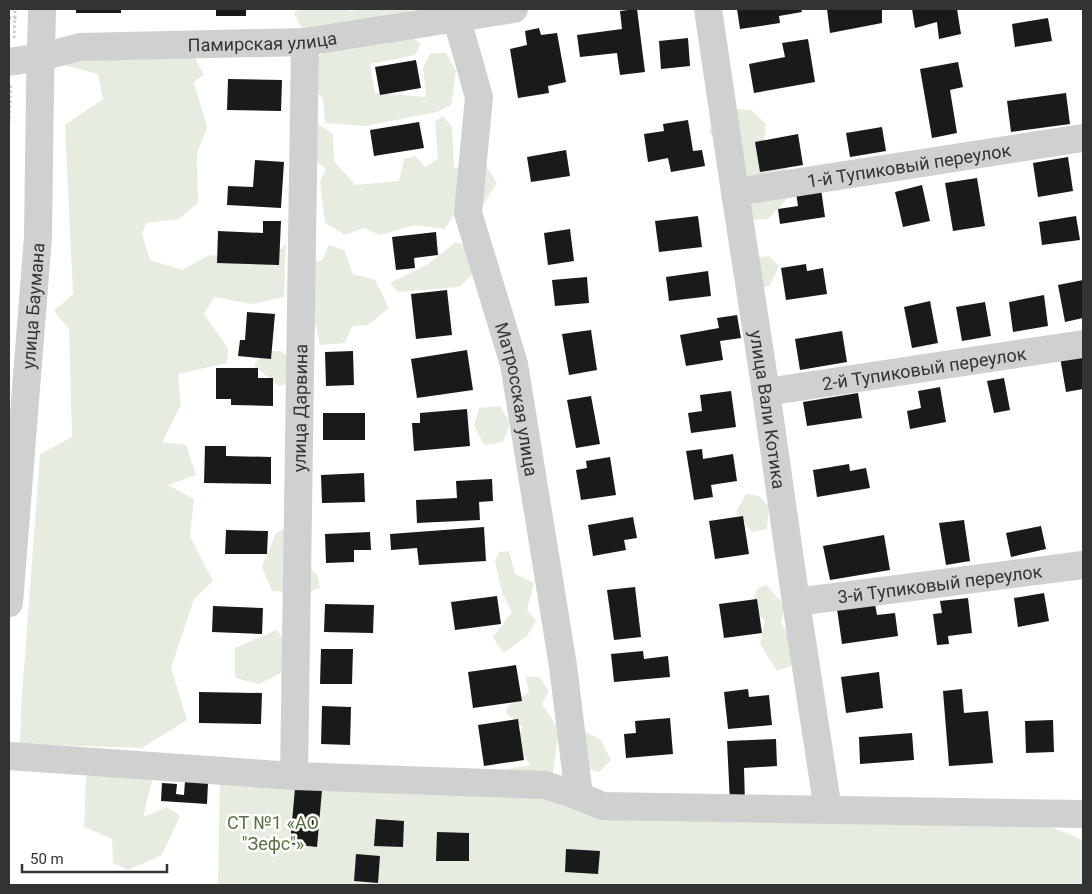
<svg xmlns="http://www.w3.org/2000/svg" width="1092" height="894" font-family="Roboto,sans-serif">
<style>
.green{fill:#e6ecdf}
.building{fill:#1a1a1a}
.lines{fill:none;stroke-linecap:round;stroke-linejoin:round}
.path{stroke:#cdcdcd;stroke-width:3;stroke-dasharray:2.5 2.5;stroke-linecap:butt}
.minor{stroke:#d0d0d0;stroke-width:28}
.labels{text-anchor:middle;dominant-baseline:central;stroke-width:5;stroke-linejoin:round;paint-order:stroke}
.street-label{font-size:18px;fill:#333;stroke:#fff}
.park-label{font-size:18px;fill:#56703f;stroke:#fff}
</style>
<rect width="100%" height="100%" fill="#fff"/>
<path class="green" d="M 301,9 L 335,9 L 353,11 L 358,9 L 410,9 L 406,21 L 305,34 L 294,13 Z
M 409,35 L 421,44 L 415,55 L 370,64 L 375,93 L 426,97 L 423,67 L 431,53 L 446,53 L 456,71 L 451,105 L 437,112 L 365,126 L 325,123 L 323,99 L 295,65 L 318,57 L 332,46 Z
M 81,54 L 193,54 L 204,75 L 194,82 L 207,127 L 197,153 L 198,203 L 179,219 L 146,223 L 142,234 L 150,260 L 182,270 L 210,255 L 266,263 L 286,244 L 284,297 L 252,304 L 214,297 L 204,314 L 228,348 L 227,363 L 178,374 L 181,405 L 162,442 L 186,445 L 196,475 L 168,485 L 194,499 L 190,537 L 213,581 L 194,599 L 171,668 L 187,720 L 142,748 L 20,744 L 21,709 L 40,454 L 72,437 L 69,329 L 54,311 L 73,294 L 65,125 L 103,99 L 98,74 L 60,64 Z
M 724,108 L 751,110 L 766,124 L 763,147 L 787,161 L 787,199 L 768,219 L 744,221 L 736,175 L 709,131 Z
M 443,116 L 452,127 L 454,168 L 486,166 L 497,183 L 484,203 L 456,210 L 445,229 L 415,225 L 380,235 L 363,228 L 345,235 L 325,223 L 320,181 L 326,169 L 311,157 L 317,123 L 333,134 L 334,161 L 355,185 L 399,181 L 404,159 L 415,156 L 425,167 L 438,159 L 435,122 Z
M 456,242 L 468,246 L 477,270 L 459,287 L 398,292 L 390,283 L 428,264 Z
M 329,245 L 344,250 L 353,274 L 375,280 L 389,308 L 368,325 L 352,326 L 345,343 L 320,345 L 312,308 L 308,261 L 322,261 Z
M 769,256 L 779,266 L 770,286 L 746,289 L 741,261 Z
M 263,351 L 281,351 L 295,362 L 293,382 L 279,386 L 254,366 Z
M 500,406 L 510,423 L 503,442 L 484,445 L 474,425 L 479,408 Z
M 746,494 L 759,496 L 769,507 L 767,529 L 752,532 L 736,512 Z
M 289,526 L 294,559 L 317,574 L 320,588 L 304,593 L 272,591 L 262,567 L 276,533 Z
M 509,551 L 515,574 L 534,583 L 527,609 L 536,621 L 527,636 L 503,653 L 493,637 L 512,612 L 502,593 L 495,561 L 499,552 Z
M 766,585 L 785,606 L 781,623 L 790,636 L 794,665 L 777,671 L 760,644 L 765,620 L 751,609 L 757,589 Z
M 276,630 L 290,645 L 287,670 L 259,684 L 235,678 L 235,648 Z
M 526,677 L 539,677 L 549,691 L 542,704 L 559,730 L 552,781 L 542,793 L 1036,821 L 1083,840 L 1083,885 L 218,885 L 220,775 L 495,771 L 530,765 L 515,740 L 523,727 L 506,713 L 508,706 L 529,692 Z
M 586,732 L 600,739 L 611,760 L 599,772 L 578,767 L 572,746 Z
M 99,767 L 153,777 L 143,817 L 167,807 L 180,816 L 162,855 L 128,870 L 113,863 L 112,839 L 84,827 L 86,777 Z"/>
<path class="building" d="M 76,9 L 121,9 L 121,13 L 76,13 Z
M 216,9 L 246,9 L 246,16 L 216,16 Z
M 637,9 L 645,72 L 620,75 L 617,53 L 580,57 L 577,35 L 622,29 L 620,11 Z
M 737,9 L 801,9 L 802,12 L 779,16 L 780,23 L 740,29 Z
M 827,9 L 882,9 L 882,23 L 830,33 Z
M 912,9 L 957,9 L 961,34 L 939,39 L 937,22 L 915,28 Z
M 1048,18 L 1052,41 L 1015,47 L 1012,24 Z
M 539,28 L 541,35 L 557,33 L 566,82 L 548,86 L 549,93 L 518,98 L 510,49 L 527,45 L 525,31 Z
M 688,38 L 690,66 L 661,69 L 659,41 Z
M 808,39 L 815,82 L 754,93 L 749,64 L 785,57 L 782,43 Z
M 416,60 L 421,88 L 380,95 L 375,67 Z
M 958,62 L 963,87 L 950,90 L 957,133 L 932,138 L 920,69 Z
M 228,79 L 282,80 L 281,111 L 227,110 Z
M 1066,93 L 1070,124 L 1011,132 L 1007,101 Z
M 688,120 L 693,151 L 702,150 L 705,166 L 671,172 L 668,158 L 648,162 L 644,134 L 664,131 L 663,124 Z
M 419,122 L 424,148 L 374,156 L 370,130 Z
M 882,127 L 886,151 L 850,157 L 846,133 Z
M 798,134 L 803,165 L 760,172 L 755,142 Z
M 566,150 L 570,176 L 531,182 L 527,157 Z
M 1068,157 L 1073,191 L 1038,197 L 1033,163 Z
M 255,160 L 284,162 L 281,208 L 227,205 L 228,186 L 253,187 Z
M 977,178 L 985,226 L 953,231 L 945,183 Z
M 922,185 L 930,221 L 903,227 L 895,192 Z
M 821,189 L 825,217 L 780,224 L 778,209 L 798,206 L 796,193 Z
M 698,216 L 702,247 L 659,252 L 655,221 Z
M 1076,216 L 1080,240 L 1042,245 L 1039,222 Z
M 263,221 L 281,221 L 279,265 L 217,263 L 218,231 L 263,233 Z
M 570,229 L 574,261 L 548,265 L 544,233 Z
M 436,232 L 438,255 L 414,258 L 415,268 L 396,270 L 392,237 Z
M 806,264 L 807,271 L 823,268 L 827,294 L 786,300 L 781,268 Z
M 708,271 L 711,296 L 669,301 L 666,277 Z
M 587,277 L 589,303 L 555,306 L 552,280 Z
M 1083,280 L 1083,318 L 1065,322 L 1058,285 Z
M 447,290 L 452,335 L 416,339 L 411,294 Z
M 1044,295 L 1048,326 L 1013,332 L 1009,302 Z
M 930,301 L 938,343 L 912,348 L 904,307 Z
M 985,302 L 991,336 L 962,341 L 956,307 Z
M 247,312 L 275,314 L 271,359 L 238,356 L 240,340 L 245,340 Z
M 737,315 L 741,338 L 720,341 L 723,360 L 686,366 L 680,335 L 719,328 L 717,318 Z
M 591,330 L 597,370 L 569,375 L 562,334 Z
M 842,331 L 847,362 L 800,370 L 795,339 Z
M 467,350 L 473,390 L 417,398 L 411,359 Z
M 353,351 L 354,385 L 326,386 L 325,352 Z
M 1083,353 L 1083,389 L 1066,392 L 1060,357 Z
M 216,368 L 258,368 L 258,378 L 273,378 L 273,406 L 231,405 L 231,399 L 216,399 Z
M 1004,378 L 1010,410 L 994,413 L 987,381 Z
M 940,387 L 946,422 L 910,429 L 907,411 L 921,408 L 918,391 Z
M 731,391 L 736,427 L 691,433 L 688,413 L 702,411 L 700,395 Z
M 858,393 L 862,418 L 807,426 L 803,402 Z
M 591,396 L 600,444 L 576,448 L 567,400 Z
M 467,409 L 470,446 L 414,451 L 412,423 L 420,423 L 420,413 Z
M 323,413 L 365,413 L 365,440 L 323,440 Z
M 205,446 L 226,446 L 226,456 L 271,457 L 271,484 L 204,483 Z
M 702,449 L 703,459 L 733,454 L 737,481 L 711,485 L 713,497 L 694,500 L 686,451 Z
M 610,457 L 616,495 L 581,500 L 576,470 L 587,468 L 586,461 Z
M 849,464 L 850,471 L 866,468 L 870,488 L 817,497 L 813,470 Z
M 364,473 L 365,502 L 322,503 L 321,475 Z
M 492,479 L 493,501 L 479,502 L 480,520 L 417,523 L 416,500 L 457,498 L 456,481 Z
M 743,516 L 749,554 L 715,559 L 709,521 Z
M 633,517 L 637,538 L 624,540 L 626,550 L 593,556 L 588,525 Z
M 964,520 L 970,561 L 946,565 L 939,523 Z
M 1041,526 L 1046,549 L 1011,557 L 1006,533 Z
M 484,527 L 486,561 L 419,565 L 417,548 L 391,550 L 390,534 Z
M 226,530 L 268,531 L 267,554 L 225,554 Z
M 370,532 L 371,550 L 354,550 L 354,562 L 326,563 L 325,534 Z
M 884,535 L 890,570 L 830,580 L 823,546 Z
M 635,587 L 641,637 L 614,640 L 607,590 Z
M 1044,593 L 1049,621 L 1018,627 L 1014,598 Z
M 497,596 L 501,624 L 455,630 L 451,602 Z
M 968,598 L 972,633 L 948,636 L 949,644 L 937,645 L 933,614 L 942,613 L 940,601 Z
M 757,599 L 762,633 L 724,638 L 719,604 Z
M 325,604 L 374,605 L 373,633 L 324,632 Z
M 875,604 L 877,615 L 895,613 L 898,636 L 842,644 L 837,609 Z
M 213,606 L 263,608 L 262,634 L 212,632 Z
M 321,649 L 353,649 L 352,684 L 320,684 Z
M 643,651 L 644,659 L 668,656 L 670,677 L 614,682 L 611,654 Z
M 516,665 L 522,701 L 473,708 L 468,672 Z
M 879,672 L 883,708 L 846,713 L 841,677 Z
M 748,689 L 749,697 L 769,695 L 772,725 L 728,729 L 724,692 Z
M 962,689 L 964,713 L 988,711 L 993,763 L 949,766 L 943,691 Z
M 199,692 L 262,693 L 261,724 L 199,723 Z
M 322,706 L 351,707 L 350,745 L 321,744 Z
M 670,718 L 673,754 L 626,758 L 624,734 L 636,733 L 635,721 Z
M 518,719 L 524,760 L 484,766 L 478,725 Z
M 1053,720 L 1054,752 L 1026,753 L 1025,721 Z
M 912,733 L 914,760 L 860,764 L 859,737 Z
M 776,739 L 777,766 L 744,768 L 745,803 L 730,803 L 727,741 Z
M 185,781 L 208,783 L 207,804 L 161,801 L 162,783 L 177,784 L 176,794 L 184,795 Z
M 295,788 L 322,790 L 317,847 L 290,844 Z
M 376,819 L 404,821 L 403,847 L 374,846 Z
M 437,832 L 469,833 L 469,861 L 436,861 Z
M 566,849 L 600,851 L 598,874 L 565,872 Z
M 356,854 L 380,856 L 378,883 L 354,881 Z"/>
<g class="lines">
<path class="path" d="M 9,18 L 17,18
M 14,38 L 15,9
M 9,123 L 11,84"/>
<g class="minor">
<path id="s1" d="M 454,9 L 479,97 L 468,213 L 514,364 L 563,666 L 579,796"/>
<path id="s2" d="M 708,9 L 735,192 L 766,392 L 796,602 L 828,810"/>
<path id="s3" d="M 9,62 L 41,57 L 80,47 L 305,42 L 514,9"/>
<path id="s4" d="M 735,192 L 1083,138"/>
<path id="s5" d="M 766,392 L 1083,344"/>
<path id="s6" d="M 796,602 L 1083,565"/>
<path id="s7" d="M 9,603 L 38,237 L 40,87 L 42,9"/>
<path d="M 9,756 L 294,776 L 545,785 L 579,796 L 603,806 L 1083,814"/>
<path id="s8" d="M 294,776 L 305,42"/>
</g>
</g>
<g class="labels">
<g class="street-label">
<text stroke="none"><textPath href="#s3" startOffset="255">Памирская улица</textPath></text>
<text stroke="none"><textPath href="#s4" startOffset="176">1-й Тупиковый переулок</textPath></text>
<text stroke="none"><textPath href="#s7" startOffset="298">улица Баумана</textPath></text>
<text stroke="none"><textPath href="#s5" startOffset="160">2-й Тупиковый переулок</textPath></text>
<text stroke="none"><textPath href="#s1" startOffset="401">Матросская улица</textPath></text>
<text stroke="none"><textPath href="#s8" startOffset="368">улица Дарвина</textPath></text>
<text stroke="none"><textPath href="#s2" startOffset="405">улица Вали Котика</textPath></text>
<text stroke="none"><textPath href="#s6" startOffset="145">3-й Тупиковый переулок</textPath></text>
</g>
<g class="park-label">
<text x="273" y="822">СТ №1 «АО<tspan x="273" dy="21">"Зефс"»</tspan></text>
</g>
</g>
<rect width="1092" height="894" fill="none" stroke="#333333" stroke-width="20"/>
<path d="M22 864v8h145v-8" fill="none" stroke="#333333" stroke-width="2.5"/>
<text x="30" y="864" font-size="15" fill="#333333" stroke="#ffffff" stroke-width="4" paint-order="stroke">50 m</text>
</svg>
